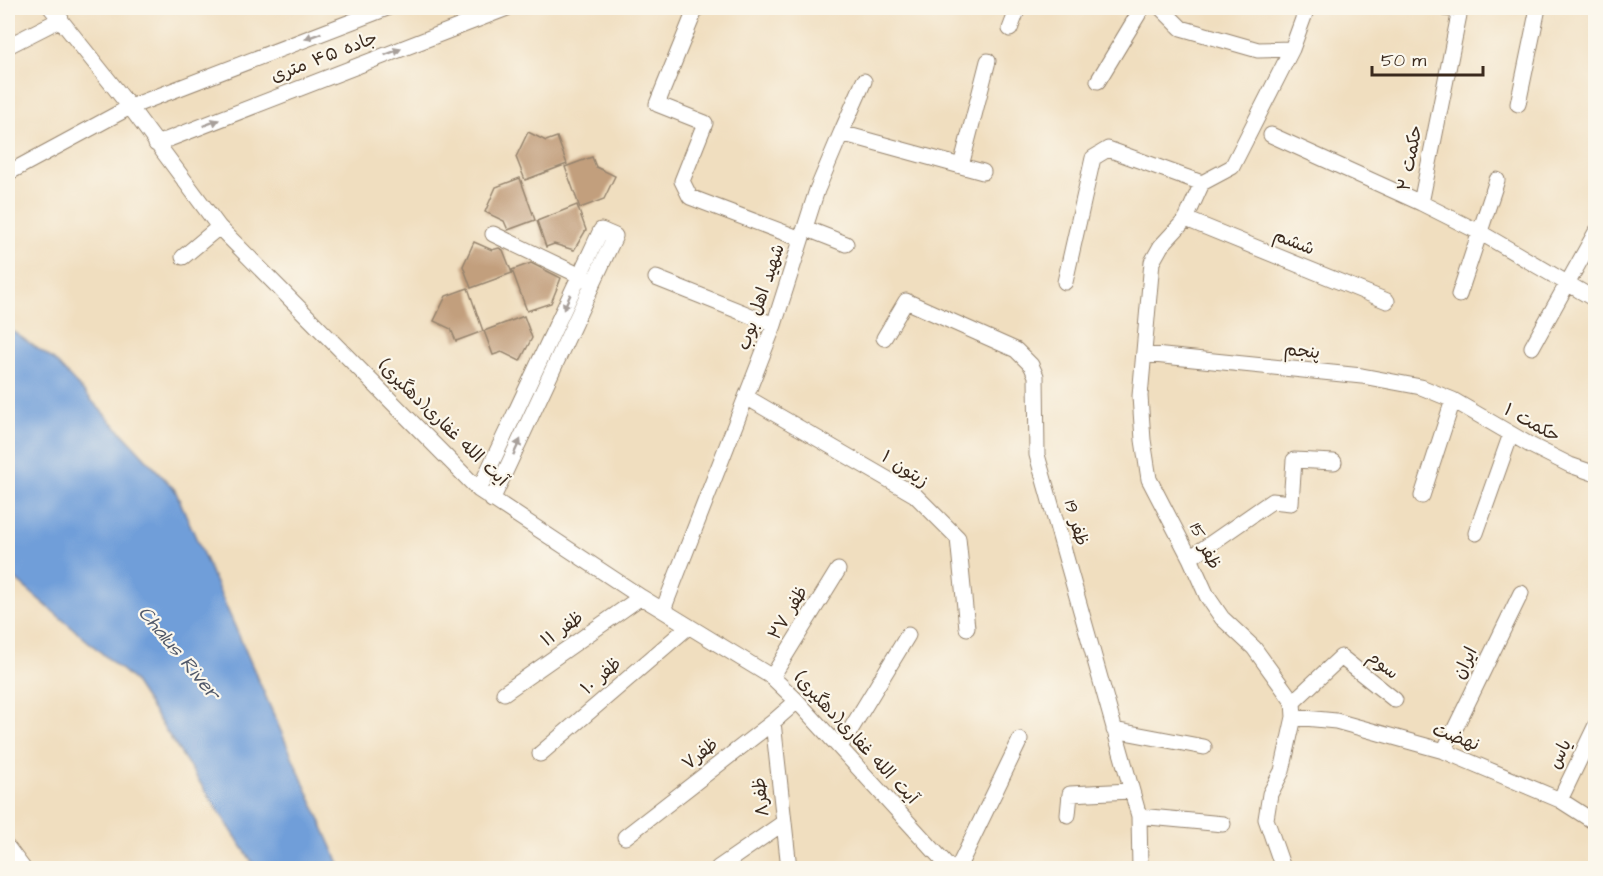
<svg xmlns="http://www.w3.org/2000/svg" width="1603" height="876" font-family="'Architects Daughter','Playpen Sans Arabic',sans-serif">
<style>
.water{fill:#709ed9;stroke:#56647c;stroke-width:1.5}
.building{fill:#c29f7d}
.lines{fill:none;stroke-linecap:round;stroke-linejoin:round}
.minor-casing{stroke:#96846e;stroke-width:17}
.minor{stroke:#fff;stroke-width:15}
.oneway{fill:#a79f9a}
.labels{text-anchor:middle;dominant-baseline:central;stroke-width:4.5;stroke-linejoin:round;paint-order:stroke}
.street-label{font-size:18px;fill:#3b2a1e;stroke:#fbf7ec}
.water-label{font-size:20px;font-style:italic;fill:#505869;stroke:#fbf7ec}
</style>
<rect width="100%" height="100%" fill="#fbf7ec"/>
<filter id="ink" filterUnits="userSpaceOnUse"><feTurbulence type="fractalNoise" baseFrequency=".0167" numOctaves="2"/><feDisplacementMap in="SourceGraphic" scale="12" xChannelSelector="R" yChannelSelector="G"/><feConvolveMatrix kernelMatrix="1 2 1 2 8 2 1 2 1" color-interpolation-filters="sRGB"/></filter>
<filter id="wash" filterUnits="userSpaceOnUse"><feTurbulence type="fractalNoise" baseFrequency=".008" numOctaves="4" result="noise"/><feDisplacementMap in="SourceGraphic" scale="24" xChannelSelector="R" yChannelSelector="G"/><feGaussianBlur stdDeviation="1.35" result="paint"/><feColorMatrix in="noise" values="0 0 0 0 0 0 0 0 0 0 0 0 0 0 0 0 0 1.4 0 .05"/><feComposite in="paint" operator="in"/></filter>
<g filter="url(#wash)">
<rect width="100%" height="100%" fill="#f0debf"/>
<path class="water" d="M 8,328 L 54,360 L 175,490 L 341,868 L 256,868 L 132,679 L 8,573 Z"/>
<g id="blocks">
<path class="building" d="M 528,132 L 546,141 L 557,137 L 567,164 L 525,180 L 516,157 Z
M 592,157 L 596,167 L 615,176 L 604,199 L 580,208 L 565,167 Z
M 520,178 L 535,220 L 508,230 L 504,221 L 485,212 L 496,187 Z
M 577,205 L 586,230 L 574,250 L 554,244 L 546,247 L 537,221 Z
M 474,242 L 492,250 L 499,248 L 503,250 L 512,273 L 471,288 L 463,266 Z
M 531,263 L 561,278 L 551,303 L 527,311 L 512,270 Z
M 468,288 L 483,331 L 456,341 L 451,329 L 434,321 L 446,296 Z
M 524,316 L 532,338 L 520,361 L 502,352 L 493,355 L 484,331 Z"/>
</g>
</g>
<g filter="url(#ink)">
<use href="#blocks" fill-opacity="0" stroke="#96846e" stroke-width="1.5"/>
<g class="lines">
<g class="minor-casing">
<path id="minor" d="M 51,8 L 130,107 L 219,227 L 479,490 L 641,597 L 772,677 L 797,701 L 950,868
M 696,8 L 657,104 L 705,123 L 682,181 L 690,197 L 801,239
M 1161,8 L 1181,28 L 1258,50 L 1292,49
M 1444,8 L 1460,10 L 1421,203 L 1481,233 L 1596,300
M 1010,29 L 1018,8
M 8,46 L 61,19
M 1098,81 L 1142,8
M 1518,104 L 1538,8
M 841,133 L 864,81
M 1271,135 L 1421,203
M 156,144 L 507,8
M 961,166 L 988,61
M 8,173 L 130,107 L 387,8
M 1186,219 L 1387,301
M 805,228 L 846,244
M 493,234 L 589,280
M 183,257 L 219,227
M 656,278 L 774,325
M 1065,282 L 1093,158 L 1108,149 L 1202,183
M 1459,295 L 1497,180
M 884,338 L 906,301 L 1016,350 L 1031,365 L 1036,376 L 1037,455 L 1139,816 L 1140,868
M 1532,347 L 1596,232
M 1144,354 L 1362,376 L 1421,387 L 1453,400 L 1530,445 L 1570,465 L 1596,474
M 746,397 L 915,495 L 958,538 L 967,628
M 479,490 L 601,230 L 615,236 L 492,500
M 1422,496 L 1453,400
M 1476,533 L 1511,434
M 1190,558 L 1272,501 L 1291,503 L 1294,460 L 1334,462
M 663,610 L 774,325 L 817,190 L 841,133 L 983,172
M 772,677 L 838,570
M 504,693 L 641,597
M 1293,702 L 1341,657 L 1395,700
M 1294,717 L 1336,721 L 1444,751 L 1560,800 L 1596,823
M 773,722 L 789,868
M 1114,730 L 1204,747
M 840,747 L 908,635
M 1444,751 L 1521,593
M 540,754 L 688,627
M 1560,800 L 1596,725
M 1068,815 L 1070,794 L 1131,791
M 1139,816 L 1223,824
M 625,837 L 773,722 L 797,701
M 8,848 L 23,868
M 718,868 L 783,823
M 958,868 L 1020,740
M 1283,868 L 1266,819 L 1270,794 L 1282,771 L 1294,717 L 1293,702 L 1254,648 L 1222,618 L 1207,596 L 1190,558 L 1149,479 L 1143,440 L 1140,396 L 1152,262 L 1161,246 L 1186,219 L 1202,183 L 1232,167 L 1292,49 L 1307,8"/>
</g>
<use href="#minor" class="minor"/>
</g>
<defs><path id="oneway-solid" d="M-6-.8H1V-3.2L6.5 0L1 3.2V.8H-6Z" transform="scale(1.5)"/></defs>
<g class="oneway">
<use href="#oneway-solid" transform="translate(313 36) rotate(159)"/>
<use href="#oneway-solid" transform="translate(393 52) rotate(-21)"/>
<use href="#oneway-solid" transform="translate(211 123) rotate(-21)"/>
<use href="#oneway-solid" transform="translate(567 302) rotate(115)"/>
<use href="#oneway-solid" transform="translate(517 447) rotate(-65)"/>
</g>
</g>
<g class="labels">
<g class="street-label">
<text transform="translate(324 57) rotate(-21)">جاده ۴۵ متری</text>
<text transform="translate(1410 158) rotate(-79)">حکمت ۲</text>
<text transform="translate(1294 242) rotate(22)">ششم</text>
<text transform="translate(761 297) rotate(-71)">شهید اهل بوب</text>
<text transform="translate(1302 351) rotate(6)">پنجم</text>
<text transform="translate(443 423) rotate(44)">آیت الله غفاری(دهگیری)</text>
<text transform="translate(1532 423) rotate(29)">حکمت ۱</text>
<text transform="translate(905 469) rotate(33)">زیتون ۱</text>
<text transform="translate(1076 523) rotate(74)">ظفر 19</text>
<text transform="translate(1205 546) rotate(64)">ظفر 15</text>
<text transform="translate(788 613) rotate(-59)">ظفر ۲۷</text>
<text transform="translate(562 629) rotate(-35)">ظفر ۱۱</text>
<text transform="translate(1465 663) rotate(-64)">ایران</text>
<text transform="translate(1383 665) rotate(38)">سوم</text>
<text transform="translate(601 676) rotate(-41)">ظفر ۱۰</text>
<text transform="translate(1456 737) rotate(20)">نهضت</text>
<text transform="translate(856 738) rotate(47)">آیت الله غفاری(دهگیری)</text>
<text transform="translate(700 754) rotate(-38)">ظفر۷</text>
<text transform="translate(1560 754) rotate(-64)">یاس</text>
<text transform="translate(761 797) rotate(-96)">ظفر۸</text>
</g>
<g class="water-label">
<text transform="translate(179 653) rotate(50)">Chalus River</text>
</g>
</g>
<rect width="1603" height="876" fill="none" stroke="#fbf7ec" stroke-width="30"/>
<path d="M1372 66v9h111v-9" fill="none" stroke="#3b2a1e" stroke-width="3"/>
<text x="1381" y="66" font-size="18" fill="#3b2a1e" stroke="#fbf7ec" stroke-width="4.5" paint-order="stroke">50 m</text>
</svg>
